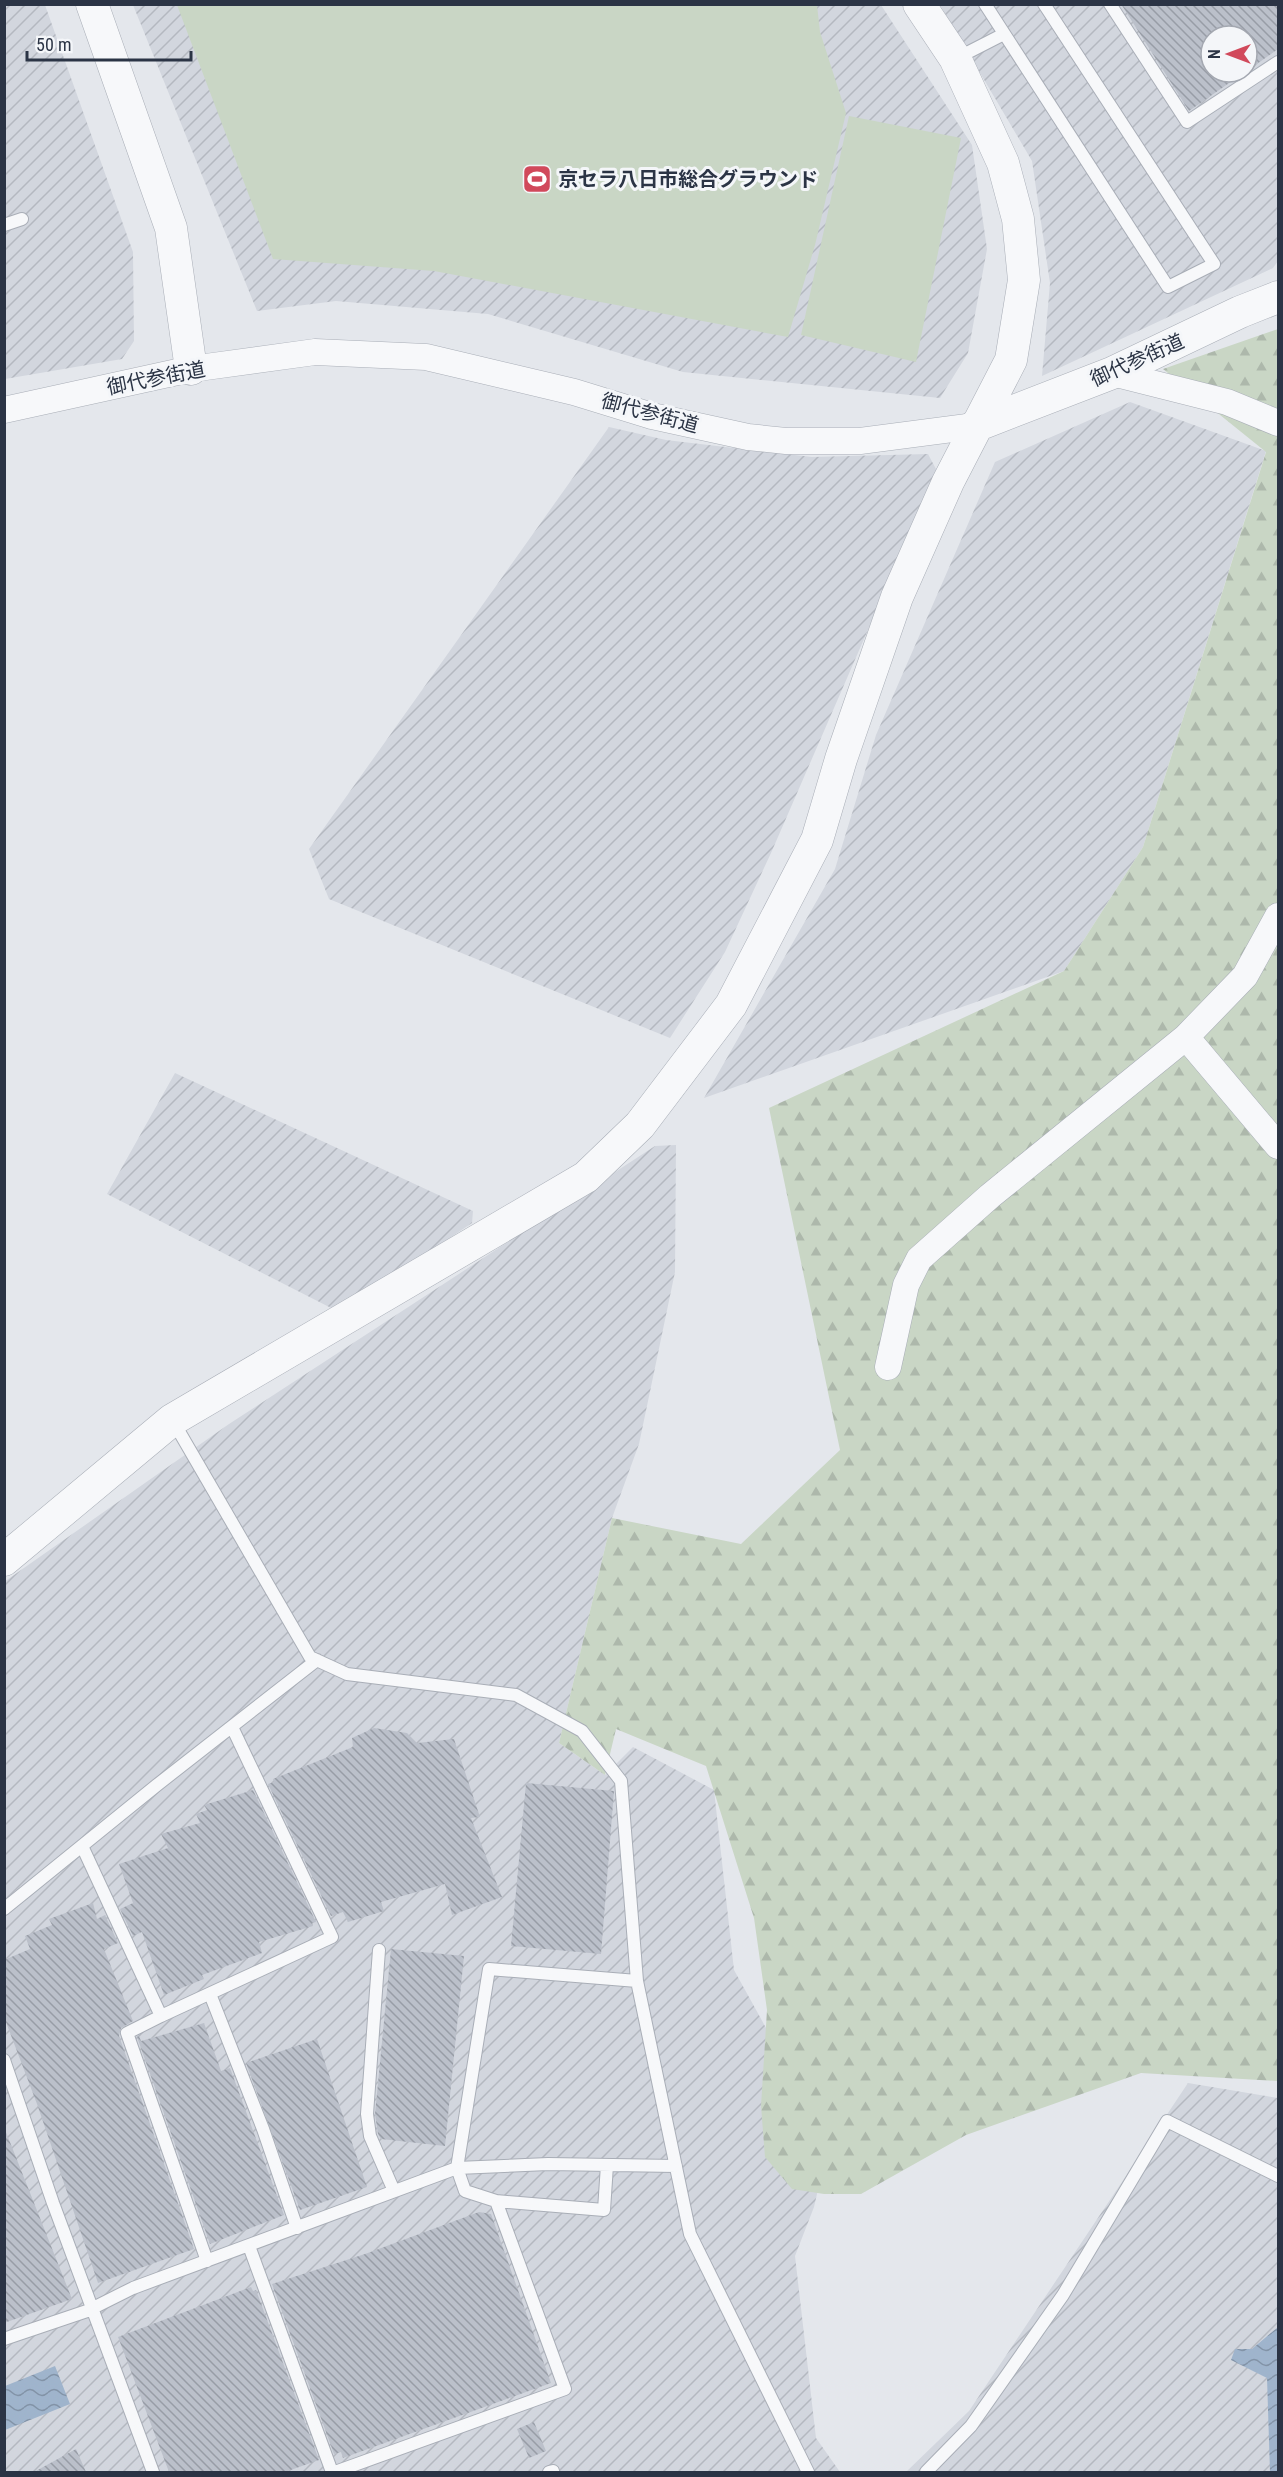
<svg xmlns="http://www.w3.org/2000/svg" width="1283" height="2477" font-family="'Roboto Condensed','Noto Sans JP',sans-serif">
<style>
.industrial{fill:url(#industrial-furrows);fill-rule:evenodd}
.grass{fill:#c9d6c5}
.forest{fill:url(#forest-firs)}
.water{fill:url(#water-waves)}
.building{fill:url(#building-back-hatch)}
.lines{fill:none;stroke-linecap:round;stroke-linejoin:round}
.service-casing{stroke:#a9aeb7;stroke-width:14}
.minor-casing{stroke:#a9aeb7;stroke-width:27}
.tertiary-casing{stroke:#a9aeb7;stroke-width:33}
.service{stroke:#f7f8fa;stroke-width:12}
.minor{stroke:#f7f8fa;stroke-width:26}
.tertiary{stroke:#f7f8fa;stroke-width:32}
.labels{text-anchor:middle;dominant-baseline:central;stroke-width:6;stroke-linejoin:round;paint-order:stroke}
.poi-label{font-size:20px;font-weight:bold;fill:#2b3445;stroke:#f4f6f9;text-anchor:start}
.street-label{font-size:20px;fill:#2b3445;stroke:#f4f6f9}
</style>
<defs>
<pattern id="industrial-furrows" width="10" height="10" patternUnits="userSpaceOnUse" patternTransform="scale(1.5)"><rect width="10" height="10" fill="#d2d6de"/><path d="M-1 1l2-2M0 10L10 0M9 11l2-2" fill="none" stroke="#b4b8c0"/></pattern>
<pattern id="forest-firs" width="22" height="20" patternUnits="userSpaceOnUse" patternTransform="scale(1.5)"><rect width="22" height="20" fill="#c9d6c5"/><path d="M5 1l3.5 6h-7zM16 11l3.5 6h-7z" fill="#adb8ab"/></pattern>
<pattern id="water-waves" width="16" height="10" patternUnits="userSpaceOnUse" patternTransform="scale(1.5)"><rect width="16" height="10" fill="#9fb4cc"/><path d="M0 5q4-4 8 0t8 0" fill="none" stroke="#8293a7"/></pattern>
<pattern id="building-back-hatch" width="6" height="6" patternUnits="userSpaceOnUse" patternTransform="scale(1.5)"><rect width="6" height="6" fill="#bbc0ca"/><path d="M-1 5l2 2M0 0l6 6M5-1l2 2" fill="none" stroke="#989da6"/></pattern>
</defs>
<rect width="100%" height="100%" fill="#e4e7ec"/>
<path class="industrial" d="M 5,5 L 45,5 L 133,252 L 134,341 L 122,359 L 5,379 Z
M 133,5 L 881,5 L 972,145 L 987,249 L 968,353 L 940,398 L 683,372 L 488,314 L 336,301 L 257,311 Z
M 940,5 L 1278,5 L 1278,261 L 1273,268 L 1042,376 L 1050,283 L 1032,161 ZM 1211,36 L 1247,36 L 1247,72 L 1211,72 Z
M 1130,402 L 1266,451 L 1143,847 L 1064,971 L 704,1098 L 835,869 L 876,735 L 995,462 Z
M 609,427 L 666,440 L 812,457 L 928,454 L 937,471 L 771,853 L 725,952 L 670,1038 L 329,899 L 309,849 Z
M 175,1073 L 473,1211 L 472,1223 L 339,1312 L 107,1194 Z
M 676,1145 L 675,1272 L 639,1444 L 612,1518 L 559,1743 L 605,1775 L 633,1747 L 714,1790 L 734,1970 L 829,2142 L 814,2207 L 795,2256 L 816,2438 L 840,2472 L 5,2472 L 4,1582 L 229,1424 L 655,1146 Z
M 1188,2083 L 1278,2098 L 1278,2472 L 906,2472 L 969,2411 Z"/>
<path class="grass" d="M 177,5 L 817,5 L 820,32 L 846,113 L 815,245 L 788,337 L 434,271 L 273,259 Z
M 849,116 L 961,138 L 916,362 L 801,335 Z"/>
<path class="forest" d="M 1278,329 L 1278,2081 L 1141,2073 L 966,2135 L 861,2194 L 824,2194 L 792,2189 L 765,2157 L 761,2106 L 767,2010 L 754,1918 L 706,1766 L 616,1729 L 605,1775 L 559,1743 L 612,1518 L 741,1544 L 840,1450 L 769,1108 L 1064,971 L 1143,847 L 1266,452 L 1163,369 Z"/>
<path class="water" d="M 1278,2327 L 1278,2472 L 1270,2472 L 1267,2378 L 1231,2360 L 1235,2349 L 1252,2349 Z
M 55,2366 L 70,2404 L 5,2430 L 5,2386 Z"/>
<path class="building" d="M 1121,4 L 1278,4 L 1278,49 L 1247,71 L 1247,36 L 1211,36 L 1211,72 L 1245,72 L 1189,111 Z
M 374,1728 L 407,1733 L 417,1743 L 454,1739 L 480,1817 L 471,1818 L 502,1897 L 452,1915 L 445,1884 L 381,1902 L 384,1911 L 348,1922 L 343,1912 L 331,1916 L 268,1784 L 274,1782 L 273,1779 L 353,1747 L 352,1738 Z
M 526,1783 L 614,1791 L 601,1954 L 511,1946 Z
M 253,1790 L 316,1922 L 312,1923 L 313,1926 L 259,1942 L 262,1953 L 202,1975 L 204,1979 L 164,1995 L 142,1932 L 133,1936 L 120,1909 L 133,1903 L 119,1864 L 168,1848 L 161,1834 L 200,1823 L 196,1814 L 207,1810 L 204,1805 Z
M 93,1903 L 97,1919 L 105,1915 L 118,1943 L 104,1949 L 133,2021 L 121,2028 L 119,2036 L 194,2249 L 98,2283 L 37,2104 L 4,2017 L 4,1960 L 30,1949 L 25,1936 L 52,1925 L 49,1919 Z
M 391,1949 L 464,1956 L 445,2146 L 381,2139 L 378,2134 L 375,2114 Z
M 204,2023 L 221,2071 L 230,2068 L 284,2215 L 210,2244 L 137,2037 L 139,2036 L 141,2041 Z
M 317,2039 L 367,2187 L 300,2210 L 246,2063 Z
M 4,2127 L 72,2299 L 4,2323 Z
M 479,2212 L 491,2214 L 551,2383 L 343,2458 L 341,2452 L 334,2454 L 272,2284 L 365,2254 Z
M 251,2287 L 253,2291 L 256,2290 L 319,2460 L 285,2472 L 169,2472 L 118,2337 Z
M 534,2422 L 546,2451 L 529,2458 L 517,2429 Z
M 76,2449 L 86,2472 L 34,2472 Z"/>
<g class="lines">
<g class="service-casing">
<path id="service" d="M 985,4 L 1168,287 L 1214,264 L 1044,4
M 1110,4 L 1187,122 L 1278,62
M 957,58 L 1004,34
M 4,225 L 22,219
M 173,1421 L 310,1657 L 347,1674 L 516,1695 L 582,1731 L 621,1781 L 637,1981 L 690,2234 L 808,2472
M 82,1846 L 161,2016 L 332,1937 L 232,1727
M 4,1909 L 157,1785 L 317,1660
M 379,1950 L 367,2114 L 370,2136 L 394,2191
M 210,1994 L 263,2129 L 297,2228
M 161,2016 L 127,2033 L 207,2261
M 4,2060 L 53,2203 L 153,2472
M 496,2201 L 604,2210 L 607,2165
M 249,2246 L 332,2472
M 4,2339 L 87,2311 L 133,2288 L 457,2168 L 548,2164 L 676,2166
M 335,2472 L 565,2389 L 496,2201 L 465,2191 L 457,2168 L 489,1969 L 637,1981
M 549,2472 L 553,2471
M 926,2472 L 971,2426 L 1063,2295 L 1167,2121 L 1278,2176"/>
</g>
<g class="minor-casing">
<path id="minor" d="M 1112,373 L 1227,402 L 1278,423
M 4,410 L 191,369 L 315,352 L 426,357 L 574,392 L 652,416 L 748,437 L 786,441 L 860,441 L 975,426
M 1186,1037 L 1278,1146
M 888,1367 L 906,1285 L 919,1259 L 990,1196 L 1186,1037 L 1245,976 L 1278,916"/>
</g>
<g class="tertiary-casing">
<path id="tertiary" d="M 92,4 L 171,228 L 191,369
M 975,426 L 1112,373 L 1240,312 L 1278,297
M 4,1560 L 172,1420 L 586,1177 L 640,1125 L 731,1005 L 817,840 L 841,759 L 897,597 L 948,482 L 1011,360 L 1024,280 L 1018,219 L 1003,163 L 955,58 L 919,4"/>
</g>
<use href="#service" class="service"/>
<use href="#minor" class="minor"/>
<use href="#tertiary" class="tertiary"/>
</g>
<defs>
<g id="stadium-square" transform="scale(1.5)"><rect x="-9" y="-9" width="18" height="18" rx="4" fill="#d1495b" stroke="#f4f6f9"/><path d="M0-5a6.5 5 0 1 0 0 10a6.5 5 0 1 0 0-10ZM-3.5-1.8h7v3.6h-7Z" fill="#fff"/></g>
</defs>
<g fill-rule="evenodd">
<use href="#stadium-square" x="537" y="179"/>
</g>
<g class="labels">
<g class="poi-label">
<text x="558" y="179">京セラ八日市総合グラウンド</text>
</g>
<g class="street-label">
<text transform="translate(1137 360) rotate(-24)">御代参街道</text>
<text transform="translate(156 378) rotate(-11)">御代参街道</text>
<text transform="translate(650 413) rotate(15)">御代参街道</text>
</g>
</g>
<rect width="1283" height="2477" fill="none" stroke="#2b3445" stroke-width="12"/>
<g transform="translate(1229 54) rotate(270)"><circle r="28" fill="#f4f6f9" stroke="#a4a8b1" stroke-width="1.5"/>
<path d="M0-4.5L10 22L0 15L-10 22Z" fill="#d1495b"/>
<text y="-9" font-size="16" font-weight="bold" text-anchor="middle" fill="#2b3445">N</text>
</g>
<path d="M27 51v9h164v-9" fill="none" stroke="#2b3445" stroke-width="3"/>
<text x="36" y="51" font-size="18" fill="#2b3445" stroke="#f4f6f9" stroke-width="4.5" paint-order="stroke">50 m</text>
</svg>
